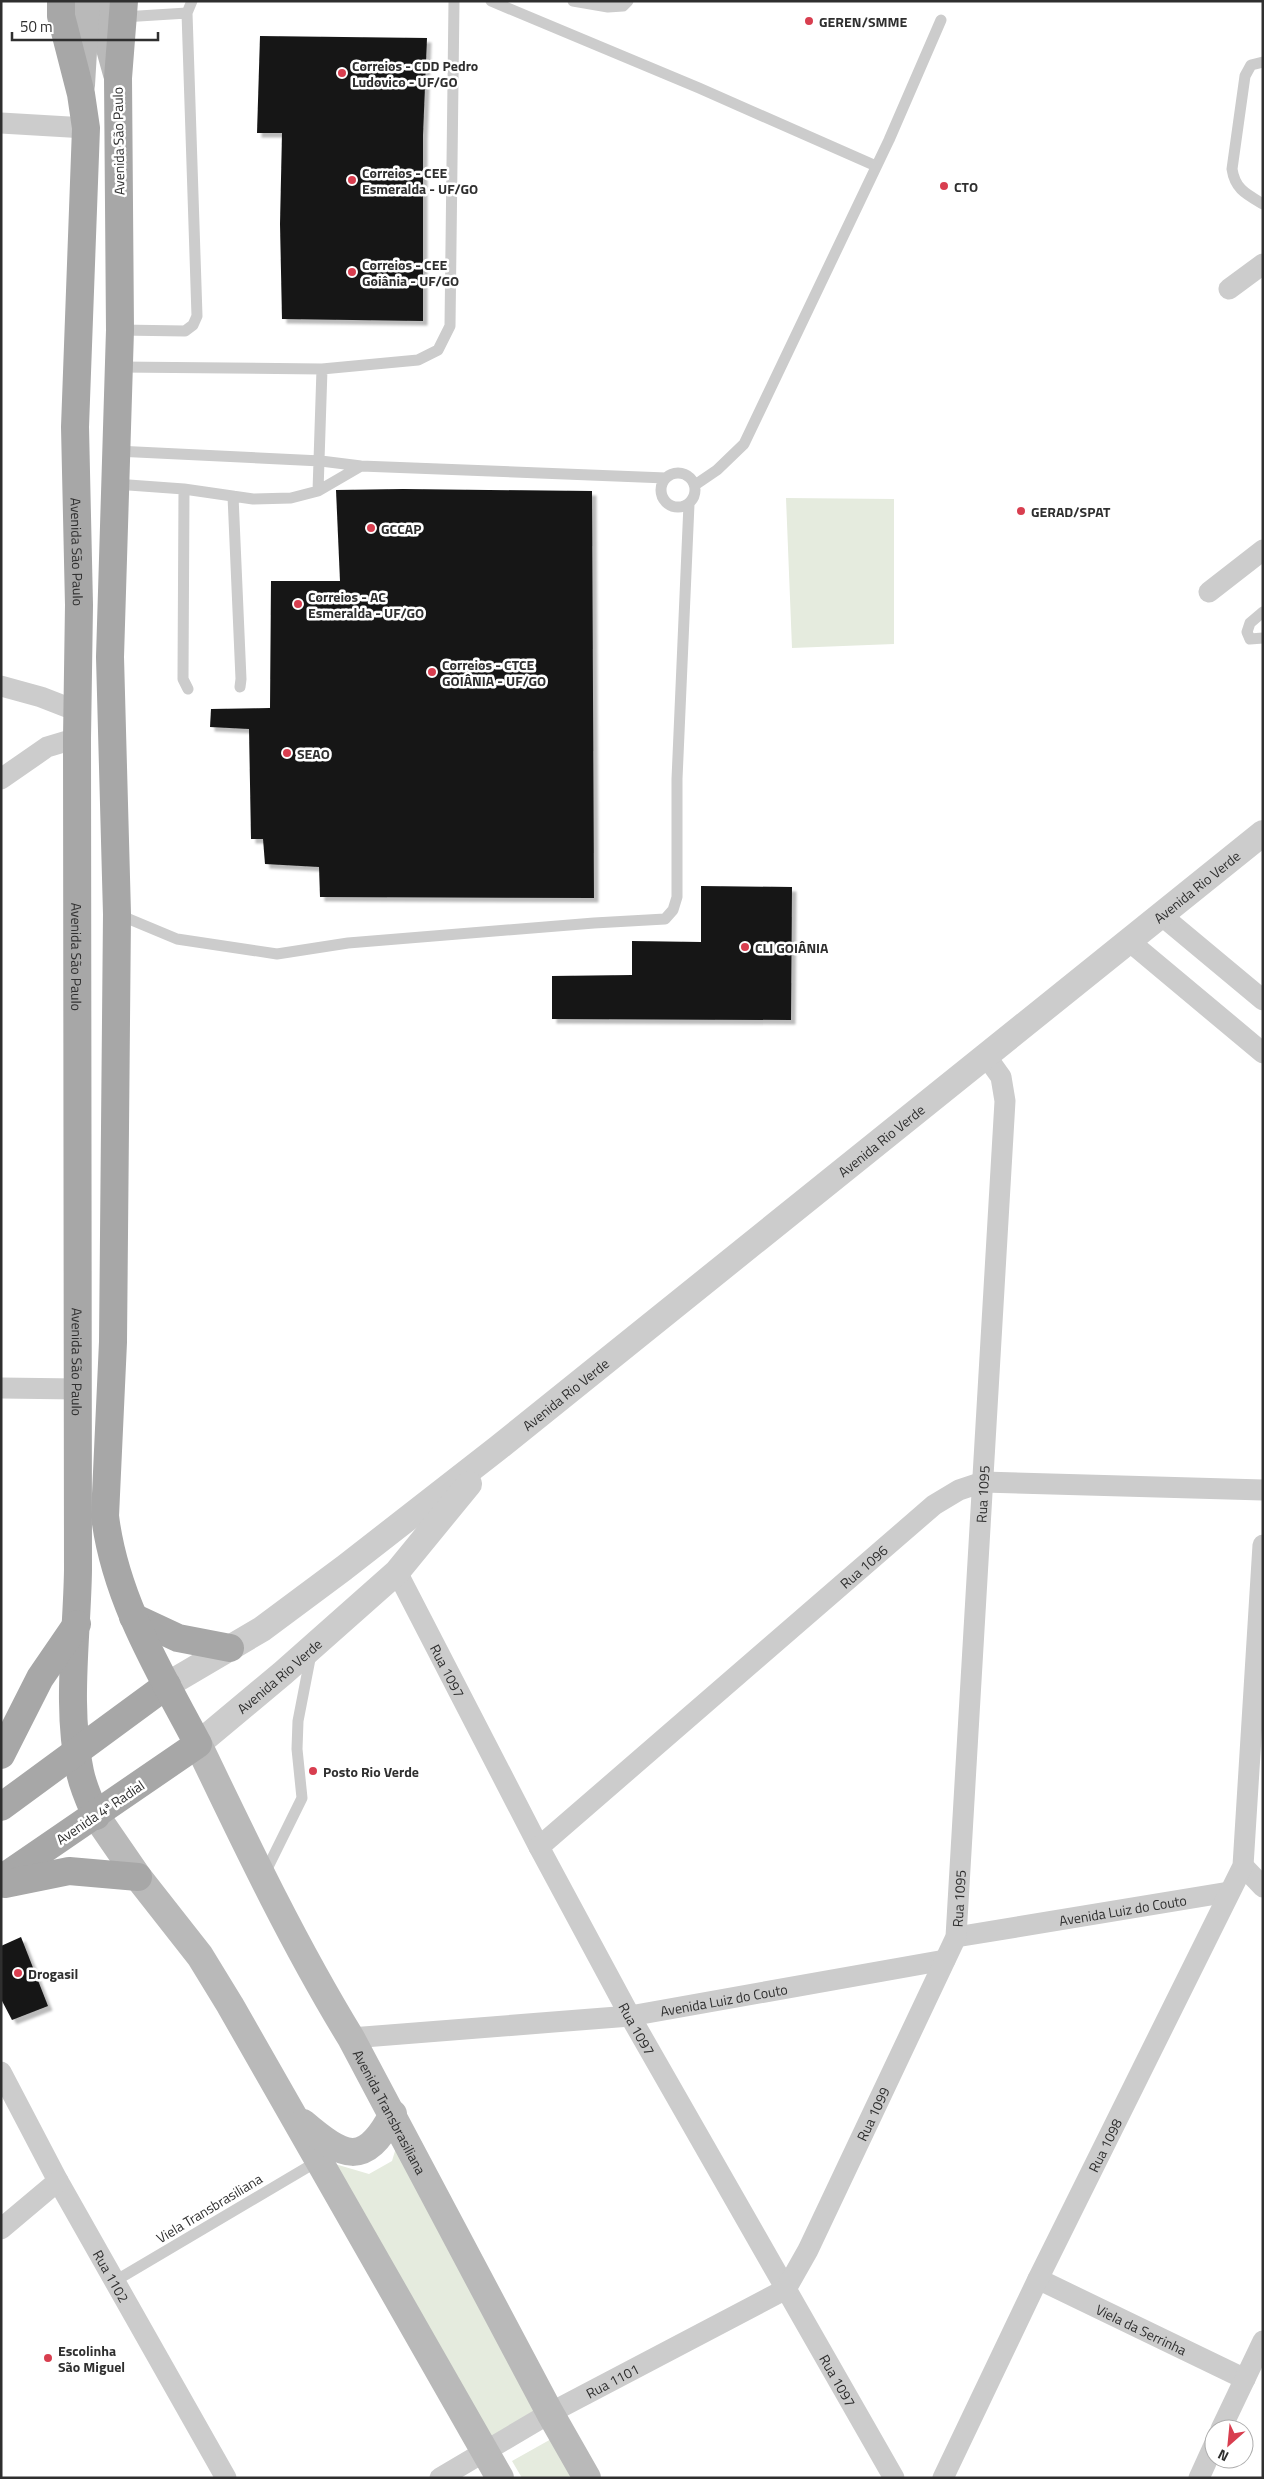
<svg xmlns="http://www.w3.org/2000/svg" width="1264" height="2479" font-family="'Titillium Web',sans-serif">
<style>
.green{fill:#e5ebde}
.building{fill:#161616;filter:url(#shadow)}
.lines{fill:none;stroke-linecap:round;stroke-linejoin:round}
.service{stroke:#ccc;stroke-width:11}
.minor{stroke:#ccc;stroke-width:21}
.tertiary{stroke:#ccc;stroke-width:26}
.secondary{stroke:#b9b9b9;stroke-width:28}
.primary{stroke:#a7a7a7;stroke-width:28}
.poi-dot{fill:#d83e4f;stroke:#fff;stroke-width:2}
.labels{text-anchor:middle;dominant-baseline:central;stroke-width:5;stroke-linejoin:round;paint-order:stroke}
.poi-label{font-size:14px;font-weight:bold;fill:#2f2f2f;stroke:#fff;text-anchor:start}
.street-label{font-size:14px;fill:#2f2f2f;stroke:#fff}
</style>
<defs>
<filter id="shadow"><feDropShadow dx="4.5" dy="4.5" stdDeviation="1" flood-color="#0004"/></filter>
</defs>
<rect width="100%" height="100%" fill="#fff"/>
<path class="green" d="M 786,498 L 894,499 L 894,644 L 792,648 Z
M 398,2141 L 537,2413 L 492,2439 L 335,2164 L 369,2174 L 392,2161 Z
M 553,2438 L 577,2478 L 522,2478 L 512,2461 Z"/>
<path class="building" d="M 260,36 L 427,38 L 423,135 L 423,321 L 282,319 L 280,224 L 282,133 L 257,133 Z
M 403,489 L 592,491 L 594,898 L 320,897 L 319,867 L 265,864 L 263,839 L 251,839 L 249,729 L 210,727 L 211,709 L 270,708 L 271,581 L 340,581 L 336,490 Z
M 701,886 L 792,887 L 791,1020 L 552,1019 L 552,976 L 632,975 L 632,941 L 701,942 Z
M 21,1937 L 48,2006 L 12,2020 L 1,1999 L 1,1946 Z"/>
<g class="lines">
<path class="service" d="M 491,1 L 699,88 L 876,166
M 573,1 L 608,7 L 623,6 L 628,1
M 123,17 L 187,13
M 1263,62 L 1251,65 L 1245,76 L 1232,169 C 1235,189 1246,194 1263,204
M 120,330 L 185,331 L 193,325 L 197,316 L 187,13 L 192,1
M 119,367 L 322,369 L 418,360 L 438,350 L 450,326 L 454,1
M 116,451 L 321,461 L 361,466 L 666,478
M661 490a17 17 0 1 1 34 0a17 17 0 1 1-34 0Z
M 115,484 L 184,489 L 253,499 L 291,498 L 318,491 L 361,466
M 695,485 L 717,470 L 744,444 L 889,140 L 941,20
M 184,489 L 183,679 L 188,689
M 318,491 L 322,369
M 233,496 L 241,679 L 240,687
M 1263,612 L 1250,623 L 1247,632 L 1250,639 L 1263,638
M 117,914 L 177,939 L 277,954 L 348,943 L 594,923 L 665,919 L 673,910 L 677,897 L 677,779 L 689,504
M 264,1875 L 302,1798 L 297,1749 L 298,1721 L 311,1654
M 115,2281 L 318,2161"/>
<g class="minor">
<path d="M 1,123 L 86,128"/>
<path d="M 1229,289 L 1263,264"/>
<path d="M 1209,592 L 1263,550"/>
<path d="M 1,686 L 41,697 L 77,711"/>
<path d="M 1,779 L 47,747 L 77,738"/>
<path d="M 1161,915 L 1263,1000"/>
<path d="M 1129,941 L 1263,1053"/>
<path d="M 1,1388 L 78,1389"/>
<path id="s1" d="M 397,1572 L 539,1847 L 630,2016 L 894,2478"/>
<path id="s2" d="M 539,1847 L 934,1505 L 959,1490 L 983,1482 L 1263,1490"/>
<path d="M 1243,1866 L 1263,1887"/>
<path id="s3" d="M 956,1937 L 1229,1892"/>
<path id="s4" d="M 351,2038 L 630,2016 L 945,1960"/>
<path id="s5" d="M 1,2072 L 58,2181 L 226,2478"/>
<path d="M 1,2229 L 58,2181"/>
<path id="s6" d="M 1038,2279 L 1245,2379"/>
<path d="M 1221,2429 L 1263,2341"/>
<path id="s7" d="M 440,2478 L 550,2413 L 786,2289 L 808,2250 L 956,1937 L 1005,1101 L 1001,1077 L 986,1056"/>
<path id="s8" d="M 943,2478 L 1038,2279 L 1243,1866 L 1263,1545"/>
<path d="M 1199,2478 L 1214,2445"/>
</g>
<g class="tertiary">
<path id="s9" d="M 167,1685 L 262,1629 L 344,1568 L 498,1448 L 1263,833"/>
<path id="s10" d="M 198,1744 L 283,1673 L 397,1572 L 469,1484"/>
</g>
<g class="secondary">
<path d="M 103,1 L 107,38 L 117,74"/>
<path d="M 81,85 L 86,1"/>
<path id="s11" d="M 198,1744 C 246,1844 293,1943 351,2038 L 550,2413 L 587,2478"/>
<path d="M 96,1816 L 138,1877 L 200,1956 L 230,2005 L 500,2478"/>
<path d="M 303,2123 C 343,2157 364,2169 393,2114"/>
</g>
<g class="primary">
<path id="s12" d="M 61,1 L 61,16 L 81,94 L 86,128 L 75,427 L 79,605 L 77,738 L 78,1570 C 77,1636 66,1707 80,1772 C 83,1787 90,1802 96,1816"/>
<path d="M 133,1617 L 178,1638 L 230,1648"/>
<path d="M 1,1755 L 40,1678 L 77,1624"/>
<path d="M 1,1807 L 167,1685"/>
<path d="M 1,1879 L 198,1744 C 160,1672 115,1599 105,1516 L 113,1342 L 117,914 L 110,657 L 120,330 L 118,78 L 124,1"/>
<path d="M 5,1884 L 69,1871 L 138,1877"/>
</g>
</g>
<g class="poi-dot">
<circle cx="809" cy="21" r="5"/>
<circle cx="342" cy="73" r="5"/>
<circle cx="352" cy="180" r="5"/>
<circle cx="944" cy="186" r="5"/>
<circle cx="352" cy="272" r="5"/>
<circle cx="1021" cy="511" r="5"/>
<circle cx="371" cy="528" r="5"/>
<circle cx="298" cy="604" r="5"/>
<circle cx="432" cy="672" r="5"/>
<circle cx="287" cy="753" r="5"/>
<circle cx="745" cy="947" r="5"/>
<circle cx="313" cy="1771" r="5"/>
<circle cx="18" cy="1973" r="5"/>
<circle cx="48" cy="2358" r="5"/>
</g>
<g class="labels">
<g class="poi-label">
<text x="819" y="21">GEREN/SMME</text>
<text x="352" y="65">Correios - CDD Pedro<tspan x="352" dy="16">Ludovico - UF/GO</tspan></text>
<text x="362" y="172">Correios - CEE<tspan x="362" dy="16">Esmeralda - UF/GO</tspan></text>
<text x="954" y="186">CTO</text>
<text x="362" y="264">Correios - CEE<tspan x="362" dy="16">Goiânia - UF/GO</tspan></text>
<text x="1031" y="511">GERAD/SPAT</text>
<text x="381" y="528">GCCAP</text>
<text x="308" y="596">Correios - AC<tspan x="308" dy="16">Esmeralda - UF/GO</tspan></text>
<text x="442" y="664">Correios - CTCE<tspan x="442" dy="16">GOIÂNIA - UF/GO</tspan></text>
<text x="297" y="753">SEAO</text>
<text x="755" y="947">CLI GOIÂNIA</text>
<text x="323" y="1771">Posto Rio Verde</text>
<text x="28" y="1973">Drogasil</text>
<text x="58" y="2350">Escolinha<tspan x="58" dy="16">São Miguel</tspan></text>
</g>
<g class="street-label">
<text transform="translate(118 141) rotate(-91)">Avenida São Paulo</text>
<text stroke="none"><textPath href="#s12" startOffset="554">Avenida São Paulo</textPath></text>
<text stroke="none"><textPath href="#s9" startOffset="1304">Avenida Rio Verde</textPath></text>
<text stroke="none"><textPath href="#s12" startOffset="959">Avenida São Paulo</textPath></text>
<text stroke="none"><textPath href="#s9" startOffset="899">Avenida Rio Verde</textPath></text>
<text stroke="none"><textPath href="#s12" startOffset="1364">Avenida São Paulo</textPath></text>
<text stroke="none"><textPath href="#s9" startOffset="494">Avenida Rio Verde</textPath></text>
<text stroke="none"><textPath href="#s7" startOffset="1229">Rua 1095</textPath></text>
<text stroke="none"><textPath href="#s2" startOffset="429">Rua 1096</textPath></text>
<text stroke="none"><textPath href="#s1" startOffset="111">Rua 1097</textPath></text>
<text stroke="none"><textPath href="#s10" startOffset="106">Avenida Rio Verde</textPath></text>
<text transform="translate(100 1812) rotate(-34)">Avenida 4ª Radial</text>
<text stroke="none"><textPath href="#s7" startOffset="824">Rua 1095</textPath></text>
<text stroke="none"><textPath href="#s3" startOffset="169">Avenida Luiz do Couto</textPath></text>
<text stroke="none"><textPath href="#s4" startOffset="375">Avenida Luiz do Couto</textPath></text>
<text stroke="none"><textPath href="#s1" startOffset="516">Rua 1097</textPath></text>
<text stroke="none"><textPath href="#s11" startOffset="415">Avenida Transbrasiliana</textPath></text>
<text stroke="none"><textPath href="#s7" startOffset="590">Rua 1099</textPath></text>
<text stroke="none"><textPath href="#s8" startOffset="370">Rua 1098</textPath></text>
<text transform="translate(209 2208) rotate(-31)">Viela Transbrasiliana</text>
<text stroke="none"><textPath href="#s5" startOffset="232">Rua 1102</textPath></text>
<text stroke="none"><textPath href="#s6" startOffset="115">Viela da Serrinha</textPath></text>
<text stroke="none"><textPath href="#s7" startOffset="198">Rua 1101</textPath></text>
<text stroke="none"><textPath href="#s1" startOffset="921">Rua 1097</textPath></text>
</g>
</g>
<rect width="1264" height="2479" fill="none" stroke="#2f2f2f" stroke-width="5"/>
<g transform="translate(1229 2444) rotate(207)"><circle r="24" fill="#ffffff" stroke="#acacac"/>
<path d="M0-4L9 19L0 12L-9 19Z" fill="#d83e4f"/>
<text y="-8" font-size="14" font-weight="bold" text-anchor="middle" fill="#2f2f2f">N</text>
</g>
<path d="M12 32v8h146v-8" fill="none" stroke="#2f2f2f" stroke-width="2.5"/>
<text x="20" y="32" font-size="15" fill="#2f2f2f" stroke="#ffffff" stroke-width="4" paint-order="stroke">50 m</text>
</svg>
